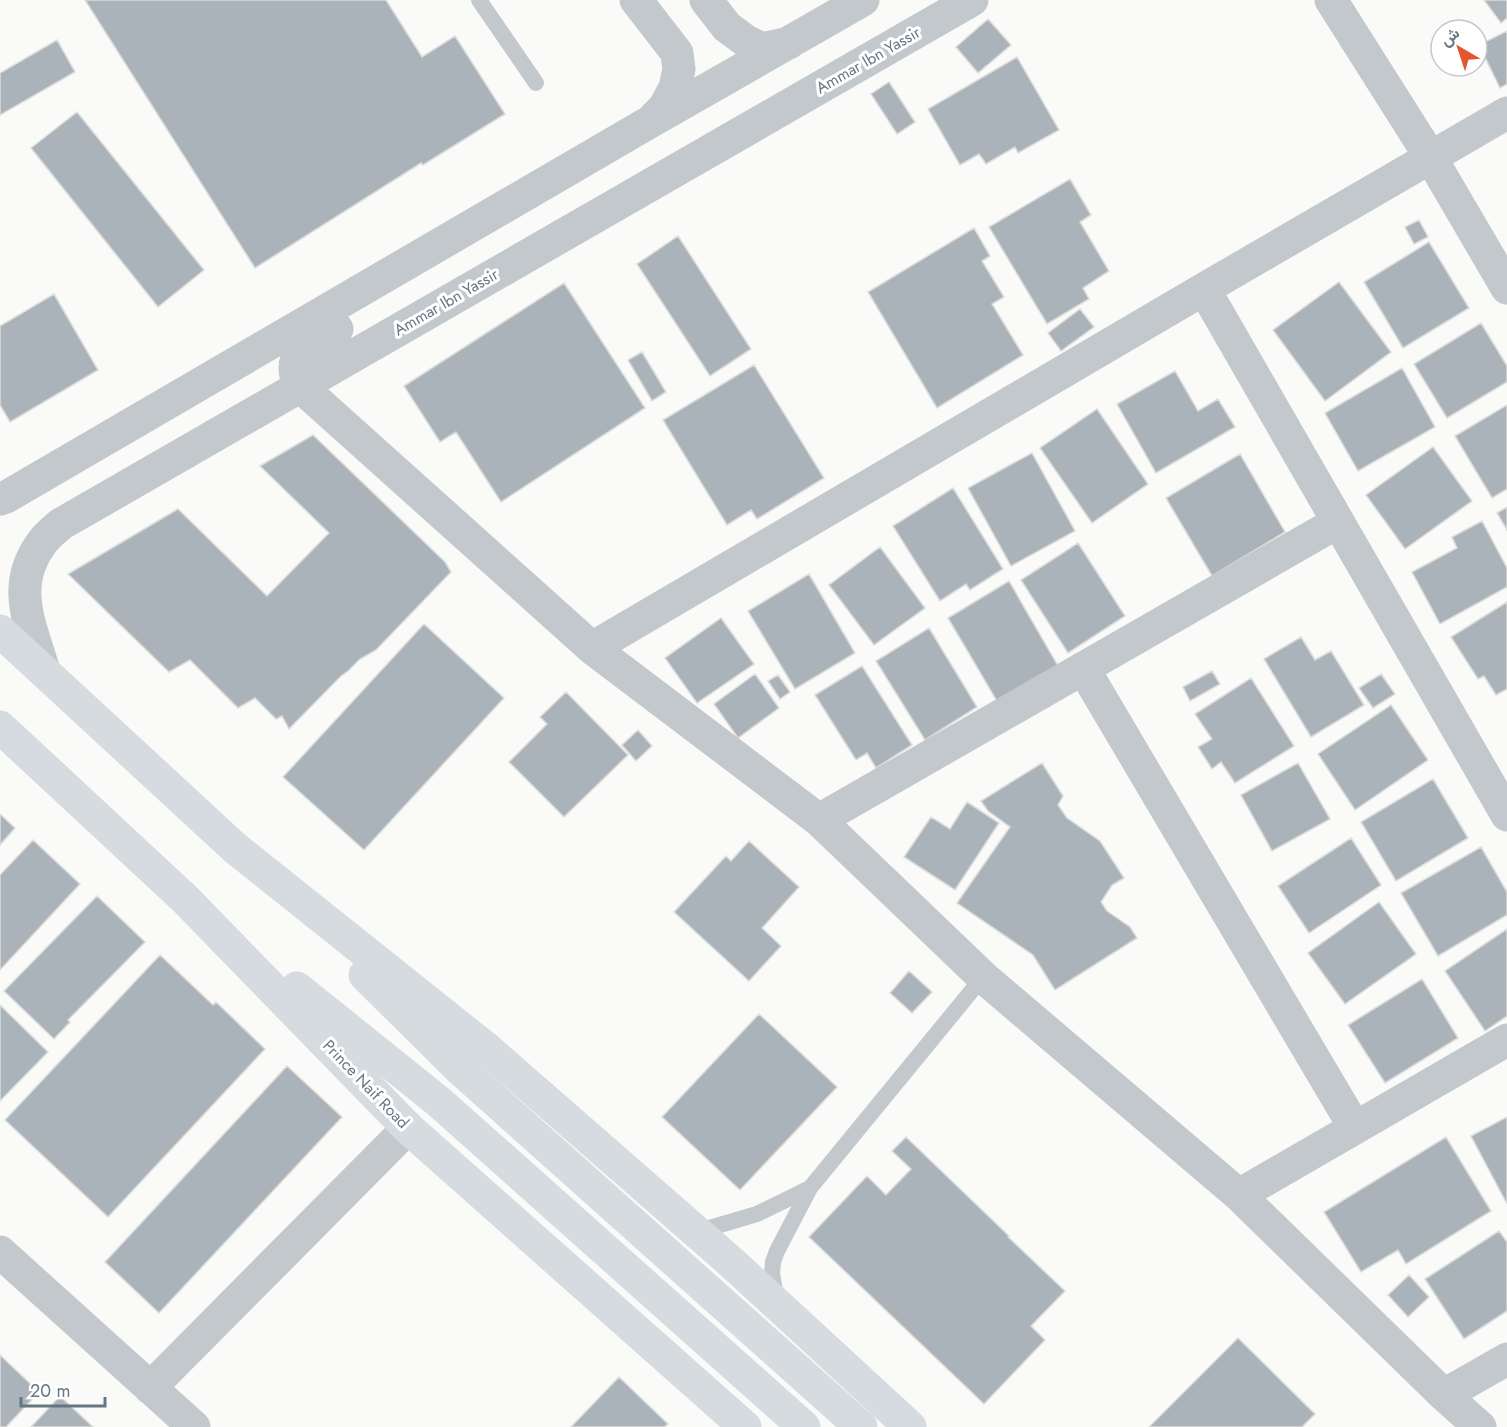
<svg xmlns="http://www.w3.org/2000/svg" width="1507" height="1427" font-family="Jost,Vazirmatn,sans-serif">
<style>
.building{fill:#aab3b9;stroke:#dcdcda;stroke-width:1.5}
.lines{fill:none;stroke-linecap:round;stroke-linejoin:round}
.service{stroke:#c3c8cc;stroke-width:16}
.minor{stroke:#c3c8cc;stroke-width:33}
.tertiary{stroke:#c3c8cc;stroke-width:33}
.primary{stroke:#d6dbdf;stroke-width:33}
.labels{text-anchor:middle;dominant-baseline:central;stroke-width:6;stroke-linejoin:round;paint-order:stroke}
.street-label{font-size:16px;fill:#657683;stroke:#fff}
</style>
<rect width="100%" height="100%" fill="#fafaf8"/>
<path class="building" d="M 85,0 L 386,0 L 422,57 L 455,36 L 505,114 L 423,165 L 421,163 L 255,268 Z
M 1484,0 L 1507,0 L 1507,18 L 1501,23 Z
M 988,19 L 1011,45 L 978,73 L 956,47 Z
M 1507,31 L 1507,84 L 1500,88 L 1479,45 Z
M 57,40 L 75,72 L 0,115 L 0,73 Z
M 1017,57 L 1059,130 L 1018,153 L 1015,147 L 986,164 L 979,154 L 960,165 L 928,109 Z
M 889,82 L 915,122 L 897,134 L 871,94 Z
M 77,112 L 204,270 L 158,307 L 31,148 Z
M 1070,179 L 1091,215 L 1080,222 L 1109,271 L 1083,288 L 1089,299 L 1047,324 L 989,227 Z
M 1419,220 L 1428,237 L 1414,244 L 1405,227 Z
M 974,228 L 990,256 L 982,261 L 1004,297 L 992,304 L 1023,355 L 937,408 L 868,292 Z
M 678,236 L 751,349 L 710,376 L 637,264 Z
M 1429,242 L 1469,308 L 1403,348 L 1364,282 Z
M 1339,282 L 1391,352 L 1325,401 L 1273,330 Z
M 564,283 L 645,408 L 501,502 L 456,432 L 440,442 L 404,386 Z
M 54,294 L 98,370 L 10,422 L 0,405 L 0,326 Z
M 1080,309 L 1094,327 L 1061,351 L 1048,333 Z
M 1481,323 L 1507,366 L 1507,382 L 1447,418 L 1414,364 Z
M 642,352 L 666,392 L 652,401 L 628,360 Z
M 754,365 L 824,478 L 757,519 L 751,510 L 727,525 L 663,420 Z
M 1402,368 L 1435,427 L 1358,471 L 1325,413 Z
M 1175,371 L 1198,411 L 1218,399 L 1235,427 L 1156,473 L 1117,404 Z
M 1507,405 L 1507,489 L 1492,498 L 1455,436 Z
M 1097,409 L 1148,484 L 1092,523 L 1040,448 Z
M 313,435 L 445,562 L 451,572 L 376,650 L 360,659 L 348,671 L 341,676 L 289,729 L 282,716 L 276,719 L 255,698 L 238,708 L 190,660 L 169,672 L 68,574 L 178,509 L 267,596 L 329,533 L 260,466 Z
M 1433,447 L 1472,501 L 1405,549 L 1366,495 Z
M 1032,453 L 1075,531 L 1011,566 L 968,488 Z
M 1240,454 L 1285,532 L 1212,576 L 1166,498 Z
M 953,488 L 1003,569 L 970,590 L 966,584 L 940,601 L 893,526 Z
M 1507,507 L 1507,530 L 1497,513 Z
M 1482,521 L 1507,568 L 1507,587 L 1440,624 L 1412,572 L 1457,548 L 1452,537 Z
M 1078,543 L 1125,616 L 1068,653 L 1021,580 Z
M 880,547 L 925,608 L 874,645 L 829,585 Z
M 809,574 L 855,653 L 795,689 L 748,611 Z
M 1009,581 L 1058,666 L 1001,708 L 948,618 Z
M 1507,602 L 1507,689 L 1496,695 L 1484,676 L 1478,679 L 1451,637 Z
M 721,618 L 754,664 L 697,703 L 665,658 Z
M 424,624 L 504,698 L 364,850 L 283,777 Z
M 929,628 L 977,707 L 925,740 L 876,661 Z
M 1301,637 L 1315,660 L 1331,651 L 1364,705 L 1311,737 L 1264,659 Z
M 862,666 L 912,745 L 876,768 L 867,753 L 856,760 L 815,695 Z
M 1212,671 L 1220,684 L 1190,701 L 1183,687 Z
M 755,674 L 779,708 L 738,738 L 714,704 Z
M 1381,674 L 1395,694 L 1373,708 L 1359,688 Z
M 778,675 L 790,692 L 780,699 L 768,681 Z
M 1251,678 L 1294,746 L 1235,783 L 1221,762 L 1212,769 L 1198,747 L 1212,739 L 1195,714 Z
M 566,692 L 628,755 L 564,817 L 509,762 L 547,724 L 540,717 Z
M 1391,705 L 1428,760 L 1355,810 L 1318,754 Z
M 638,730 L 652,746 L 636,761 L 622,745 Z
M 1042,763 L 1063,796 L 1058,805 L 1067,818 L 1100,841 L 1124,878 L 1112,885 L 1101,902 L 1107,911 L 1130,927 L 1137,938 L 1055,990 L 1033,955 L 957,903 L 1010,827 L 988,811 L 981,801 Z
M 1298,763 L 1330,819 L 1272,851 L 1241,795 Z
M 1433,779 L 1468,838 L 1396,881 L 1361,822 Z
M 967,802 L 999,823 L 955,890 L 904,857 L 931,817 L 950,829 Z
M 0,814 L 15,828 L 0,845 Z
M 1351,838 L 1381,885 L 1309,933 L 1278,886 Z
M 33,840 L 80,884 L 0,970 L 0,875 Z
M 749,841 L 799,887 L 762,928 L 781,946 L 749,981 L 674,912 L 726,856 L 731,861 Z
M 1481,847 L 1507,892 L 1507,915 L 1438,956 L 1401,893 Z
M 97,896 L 145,942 L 68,1020 L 70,1022 L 54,1039 L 4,991 Z
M 1379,902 L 1416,954 L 1345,1004 L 1308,953 Z
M 1507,929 L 1507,1016 L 1485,1031 L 1445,971 Z
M 160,955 L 213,1005 L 216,1002 L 265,1049 L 108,1217 L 5,1120 Z
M 909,971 L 932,992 L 912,1013 L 890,993 Z
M 1422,979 L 1458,1038 L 1385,1083 L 1348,1025 Z
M 0,1005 L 48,1052 L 0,1101 Z
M 759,1014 L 837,1087 L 740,1190 L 662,1117 Z
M 287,1066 L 342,1117 L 159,1313 L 105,1262 Z
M 1507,1117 L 1507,1204 L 1471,1136 Z
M 906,1137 L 1009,1236 L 1008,1237 L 1065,1291 L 1031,1326 L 1045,1340 L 984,1404 L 809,1237 L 867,1176 L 886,1195 L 911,1169 L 892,1151 Z
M 1446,1137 L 1491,1211 L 1406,1264 L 1398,1250 L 1361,1272 L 1324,1212 Z
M 1499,1231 L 1507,1242 L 1507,1311 L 1464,1339 L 1425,1279 Z
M 1409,1275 L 1429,1297 L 1408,1317 L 1388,1295 Z
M 1238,1338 L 1315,1414 L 1302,1427 L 1149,1427 Z
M 0,1355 L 39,1392 L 6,1427 L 0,1427 Z
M 619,1377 L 668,1424 L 664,1427 L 571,1427 Z
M 60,1396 L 93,1427 L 31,1427 Z"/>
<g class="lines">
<path class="service" d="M 479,0 L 536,83
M 810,1188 L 983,977
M 696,1232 L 757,1214 L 810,1188 L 777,1251 L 773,1262 L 772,1273 L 776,1298"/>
<path class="minor" d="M 1331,0 L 1431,158 L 1507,288
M 1204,289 L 1507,815
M 300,386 L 592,648 L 819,820 L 983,977 L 1239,1195 L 1444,1395 L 1480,1427
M 592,648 L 1204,289 L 1507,113
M 1083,668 L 1355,1128
M 819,820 L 1338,522
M 1239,1195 L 1507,1040
M 0,1252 L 194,1427
M 150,1388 L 408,1128
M 1444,1395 L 1507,1359"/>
<path class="tertiary" d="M 636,0 L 677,53 L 679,69 L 675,88 L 664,108 L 654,118
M 706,0 L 727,27 L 746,41 L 762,49 L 789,43
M 300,386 C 283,352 313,343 337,329
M 0,499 L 6,497 L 648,123 L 863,0
M 44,671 C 30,624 9,584 44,540 C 49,534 55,529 61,524 L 972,0"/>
<path class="primary" d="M 0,631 L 235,848 L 487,1049 L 732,1263 L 910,1427
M 0,727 L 185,899 L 408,1128 L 745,1427
M 365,975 L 461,1070 L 861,1427
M 297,988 L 439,1102 L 804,1427"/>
</g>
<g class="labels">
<g class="street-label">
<text transform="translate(868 60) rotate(-30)">Ammar Ibn Yassir</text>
<text transform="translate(446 302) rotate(-30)">Ammar Ibn Yassir</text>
<text transform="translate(366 1084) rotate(46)">Prince Naif Road</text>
</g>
</g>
<g transform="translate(1459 48) rotate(321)"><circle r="28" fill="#ffffff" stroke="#c1c8cd" stroke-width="1.5"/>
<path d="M0-4.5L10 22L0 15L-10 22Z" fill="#e4572e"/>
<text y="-9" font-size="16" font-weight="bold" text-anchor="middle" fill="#657683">ش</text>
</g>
<path d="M21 1397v9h84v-9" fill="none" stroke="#657683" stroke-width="3"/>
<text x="30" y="1397" font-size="18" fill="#657683" stroke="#ffffff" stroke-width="4.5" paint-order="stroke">20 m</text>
</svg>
